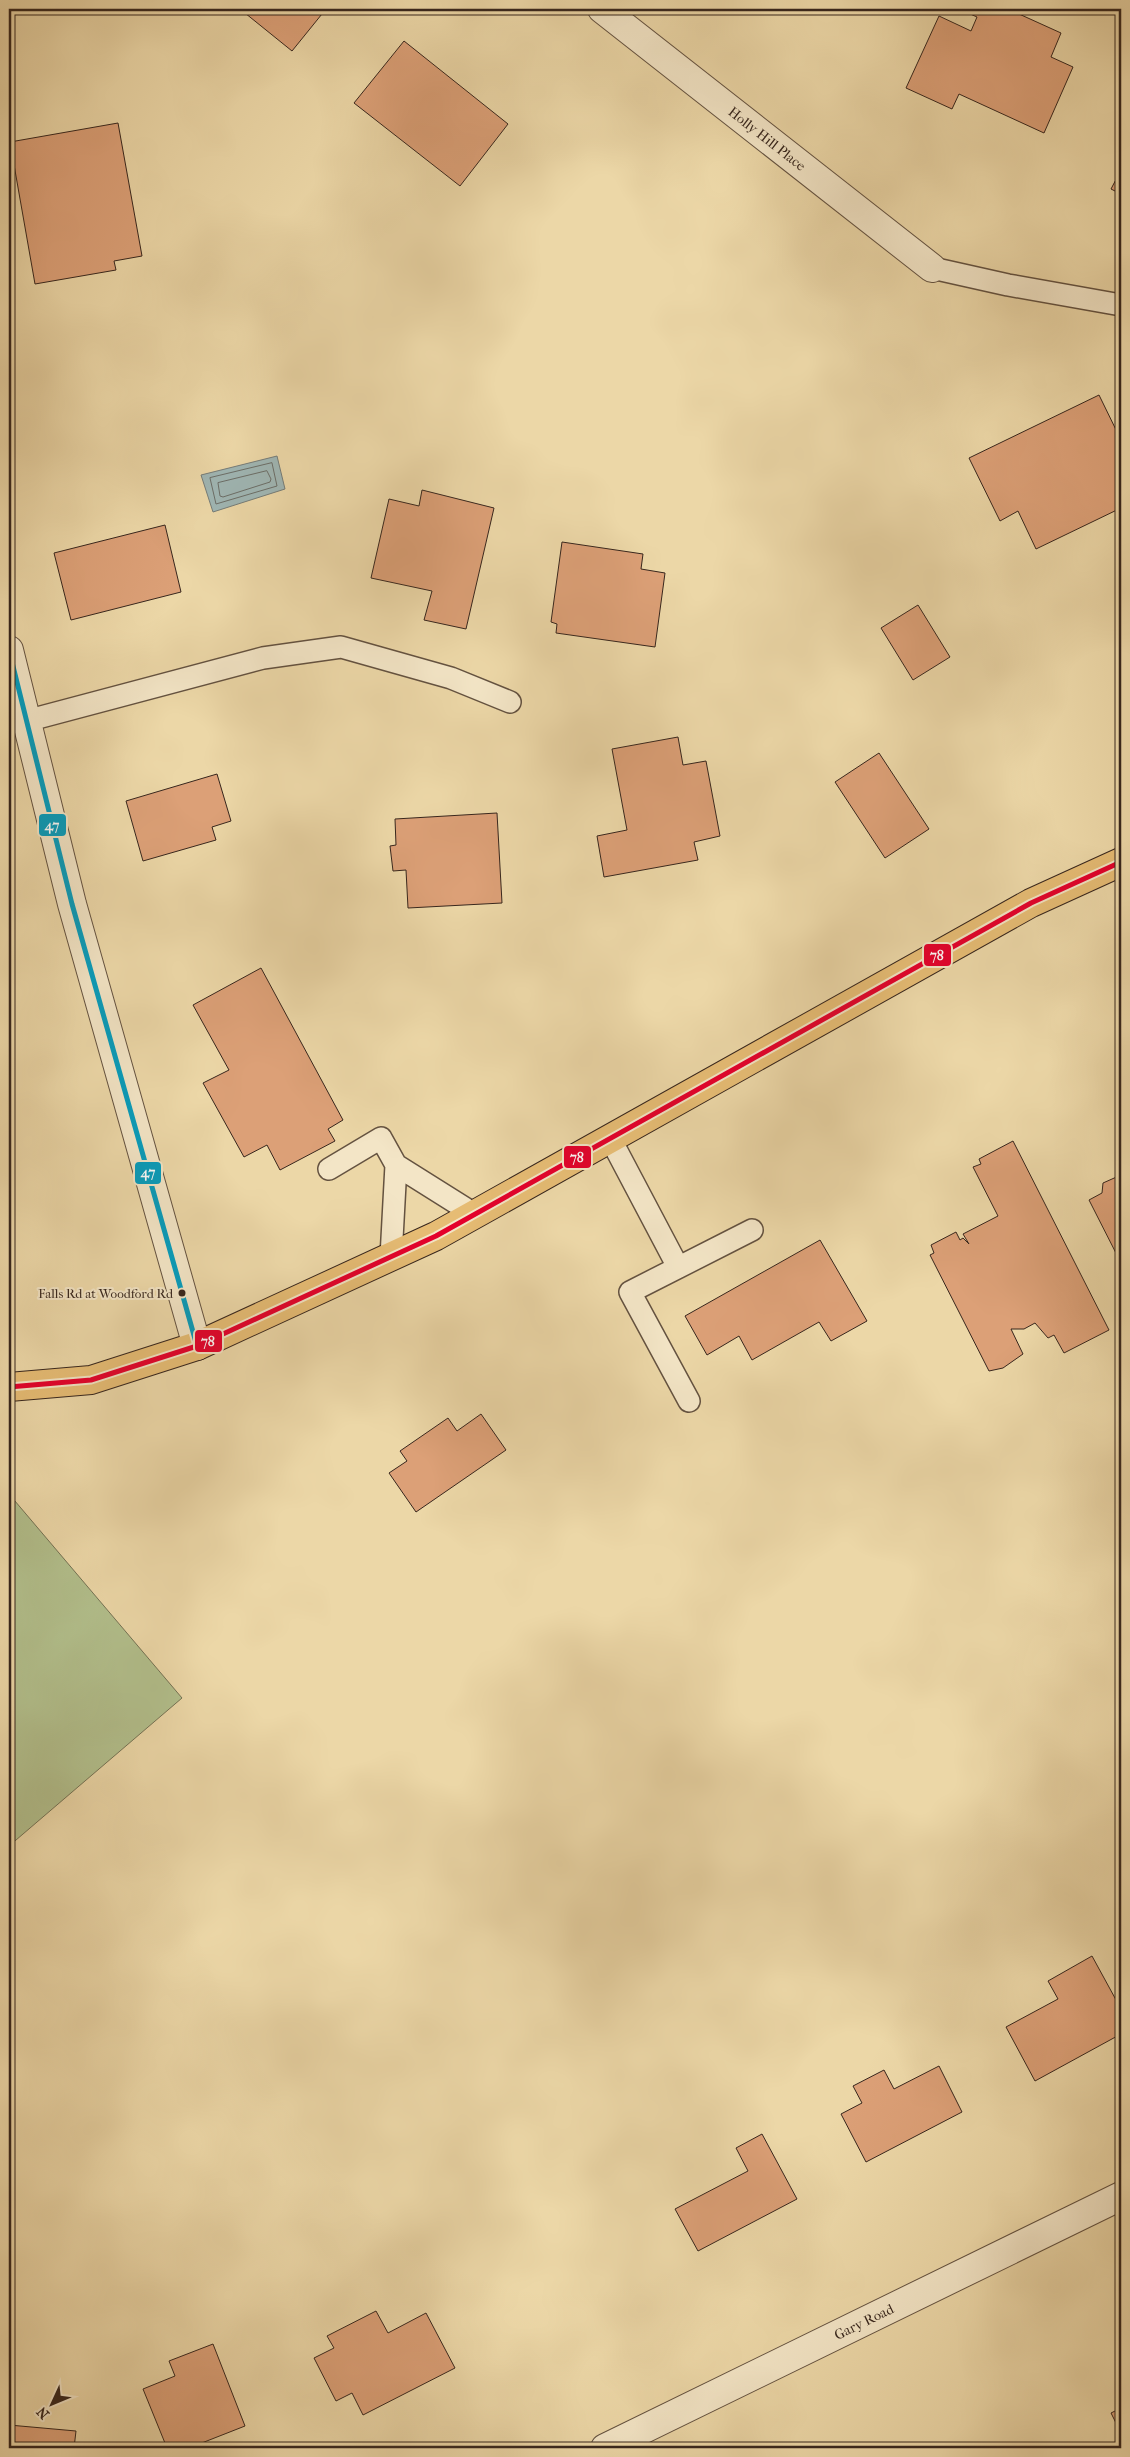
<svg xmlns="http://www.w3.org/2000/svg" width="1130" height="2457" font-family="'IM FELL French Canon',serif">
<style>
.green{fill:#b2bf8c;stroke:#747254}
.water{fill:#9fb6b4;stroke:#757c78}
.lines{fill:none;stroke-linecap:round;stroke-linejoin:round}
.shore{stroke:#6b6e68;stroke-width:1}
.building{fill:#dca077;stroke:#37261d}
.lane-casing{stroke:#645240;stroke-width:24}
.street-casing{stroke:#645240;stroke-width:30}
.primary-casing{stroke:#37261d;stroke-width:30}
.lane{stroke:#f3e5c6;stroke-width:21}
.street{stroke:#f3e5c6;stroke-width:28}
.primary{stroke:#e6bc74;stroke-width:28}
.bus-1-casing{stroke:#f3e5c6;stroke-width:9}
.bus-2-casing{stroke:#f3e5c6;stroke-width:9}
.bus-1{stroke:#e4002b;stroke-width:5}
.bus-2{stroke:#069cbc;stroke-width:5}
.bus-dot{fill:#37261d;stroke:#f3e5c6;stroke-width:2}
.labels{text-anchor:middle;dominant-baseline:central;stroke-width:4;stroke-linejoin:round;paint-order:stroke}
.bus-label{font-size:13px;fill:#37261d;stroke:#f3e5c6;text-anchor:end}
.street-label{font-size:14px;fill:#37261d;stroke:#f3e5c6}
.line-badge{stroke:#f3e5c6;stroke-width:2}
.badge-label{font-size:14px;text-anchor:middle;font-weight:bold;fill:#fff}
</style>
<rect width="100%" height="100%" fill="#ecd7a7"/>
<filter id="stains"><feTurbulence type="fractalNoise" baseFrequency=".004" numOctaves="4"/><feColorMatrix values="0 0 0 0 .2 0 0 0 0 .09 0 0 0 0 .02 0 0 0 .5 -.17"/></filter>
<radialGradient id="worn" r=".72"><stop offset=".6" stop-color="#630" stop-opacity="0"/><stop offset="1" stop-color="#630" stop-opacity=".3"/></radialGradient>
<path class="green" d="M 9,1494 L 182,1698 L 9,1846 Z"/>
<path class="water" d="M 277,456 L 285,489 L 213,512 L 201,475 Z"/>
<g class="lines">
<path class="shore" d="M 272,463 L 277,486 L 216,504 L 210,478 Z
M 267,471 L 271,479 L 270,482 L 223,497 L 220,496 L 218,483 Z"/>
</g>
<path class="building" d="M 240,9 L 326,9 L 292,51 Z
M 959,9 L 1008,9 L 1061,33 L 1051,57 L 1073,67 L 1044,133 L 959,94 L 952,109 L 906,88 L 939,16 L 971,31 L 977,17 Z
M 404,41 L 508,124 L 460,186 L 354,103 Z
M 118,123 L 142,256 L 114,261 L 116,270 L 35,284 L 10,142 Z
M 1121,170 L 1121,194 L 1111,189 Z
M 1099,395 L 1121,440 L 1121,508 L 1036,549 L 1018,511 L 1000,521 L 969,458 Z
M 422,490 L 494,508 L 466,629 L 424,620 L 432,591 L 371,578 L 389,499 L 419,506 Z
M 165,525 L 181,592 L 71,620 L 54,553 Z
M 562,542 L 643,554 L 641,569 L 665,573 L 655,647 L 556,633 L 557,624 L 551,622 Z
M 918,605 L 950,657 L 913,680 L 881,628 Z
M 678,737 L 683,765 L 706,761 L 720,836 L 694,842 L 698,860 L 604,877 L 597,836 L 627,830 L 612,749 Z
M 879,753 L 929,829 L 885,858 L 835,782 Z
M 217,774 L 231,821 L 212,827 L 216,840 L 143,861 L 126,801 Z
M 497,813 L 502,903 L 408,908 L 406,870 L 393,871 L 390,846 L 396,845 L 395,819 Z
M 261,968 L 343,1120 L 328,1129 L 335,1141 L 280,1170 L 267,1145 L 244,1157 L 203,1083 L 229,1070 L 193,1005 Z
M 1013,1141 L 1109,1330 L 1064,1353 L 1054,1335 L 1048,1338 L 1035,1323 L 1024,1329 L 1011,1329 L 1023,1354 L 1003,1368 L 989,1371 L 930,1255 L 934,1253 L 931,1245 L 956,1232 L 960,1240 L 963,1238 L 969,1244 L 963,1234 L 998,1216 L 973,1167 L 981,1164 L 979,1159 Z
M 1121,1175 L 1121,1263 L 1089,1200 L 1102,1193 L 1103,1183 Z
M 820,1240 L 867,1321 L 831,1341 L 819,1322 L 752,1360 L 739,1336 L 707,1355 L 685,1316 Z
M 481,1414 L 506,1450 L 416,1512 L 389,1473 L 407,1461 L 400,1451 L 448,1418 L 457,1431 Z
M 1092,1956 L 1121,2009 L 1121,2034 L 1035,2081 L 1006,2027 L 1058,1999 L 1048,1981 Z
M 939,2066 L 962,2112 L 866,2162 L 841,2114 L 862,2103 L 853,2086 L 884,2070 L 894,2089 Z
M 762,2134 L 797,2199 L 698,2251 L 675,2209 L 748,2171 L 736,2148 Z
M 376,2311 L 388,2333 L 426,2313 L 455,2368 L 363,2415 L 352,2393 L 336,2401 L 314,2358 L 334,2348 L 327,2336 Z
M 213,2344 L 245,2426 L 189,2448 L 167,2448 L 143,2389 L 175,2376 L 169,2361 Z
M 1121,2408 L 1121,2433 L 1111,2413 Z
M 9,2425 L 76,2431 L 74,2448 L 9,2448 Z"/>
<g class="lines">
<g class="lane-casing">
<path id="lane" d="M 932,268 L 1008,285 L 1121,305
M 26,721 L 263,658 L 341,647 L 451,678 L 510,702
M 610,1138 L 678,1267
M 329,1169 L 381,1138 L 396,1165 L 474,1214
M 391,1257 L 396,1165
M 689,1401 L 630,1292 L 752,1230"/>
</g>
<g class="street-casing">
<g id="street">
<path id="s1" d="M 602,9 L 932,268"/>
<path d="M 9,650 L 72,904 L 197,1346"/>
<path id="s2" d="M 605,2448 L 1121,2196"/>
</g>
</g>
<g class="primary-casing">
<path id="primary" d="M 9,1387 L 91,1380 L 197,1346 L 436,1236 L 1031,903 L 1121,862"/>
</g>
<use href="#lane" class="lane"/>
<use href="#street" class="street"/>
<use href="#primary" class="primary"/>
<g class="bus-1-casing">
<path id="bus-1" d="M 9,1387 L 91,1380 L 197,1346 L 436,1236 L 1031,903 L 1121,862"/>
</g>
<g class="bus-2-casing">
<path id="bus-2" d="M 9,650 L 72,904 L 197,1346"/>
</g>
<use href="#bus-1" class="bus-1"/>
<use href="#bus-2" class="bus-2"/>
</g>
<circle class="bus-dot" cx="182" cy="1293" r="4.5"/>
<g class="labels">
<g class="bus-label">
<text x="173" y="1293">Falls Rd at Woodford Rd</text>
</g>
<g class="street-label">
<text stroke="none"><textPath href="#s1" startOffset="210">Holly Hill Place</textPath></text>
<text stroke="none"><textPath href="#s2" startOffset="288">Gary Road</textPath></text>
</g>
</g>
<g class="line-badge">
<rect x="38" y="813" width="29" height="24" rx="5" fill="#069cbc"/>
<rect x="923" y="943" width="29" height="24" rx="5" fill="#e4002b"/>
<rect x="563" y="1145" width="29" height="24" rx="5" fill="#e4002b"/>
<rect x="134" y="1161" width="28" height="24" rx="5" fill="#069cbc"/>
<rect x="194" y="1329" width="29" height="24" rx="5" fill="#e4002b"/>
</g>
<g class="badge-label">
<text x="52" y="830">47</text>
<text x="937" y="960">78</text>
<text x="577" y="1162">78</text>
<text x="148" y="1177">47</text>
<text x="208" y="1346">78</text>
</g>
<rect width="1130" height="2457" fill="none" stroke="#ecd7a7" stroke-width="30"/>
<rect x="10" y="10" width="1110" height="2437" fill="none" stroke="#37261d" stroke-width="2.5"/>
<rect x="15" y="15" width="1100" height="2427" fill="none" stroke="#37261d"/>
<g transform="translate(52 2404) rotate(226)" stroke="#f3e5c6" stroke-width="4" paint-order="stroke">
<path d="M0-4L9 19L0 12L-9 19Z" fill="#37261d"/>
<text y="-8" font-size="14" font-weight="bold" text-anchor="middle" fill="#37261d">N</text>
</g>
<rect width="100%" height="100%" filter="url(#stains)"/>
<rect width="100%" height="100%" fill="url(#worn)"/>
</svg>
